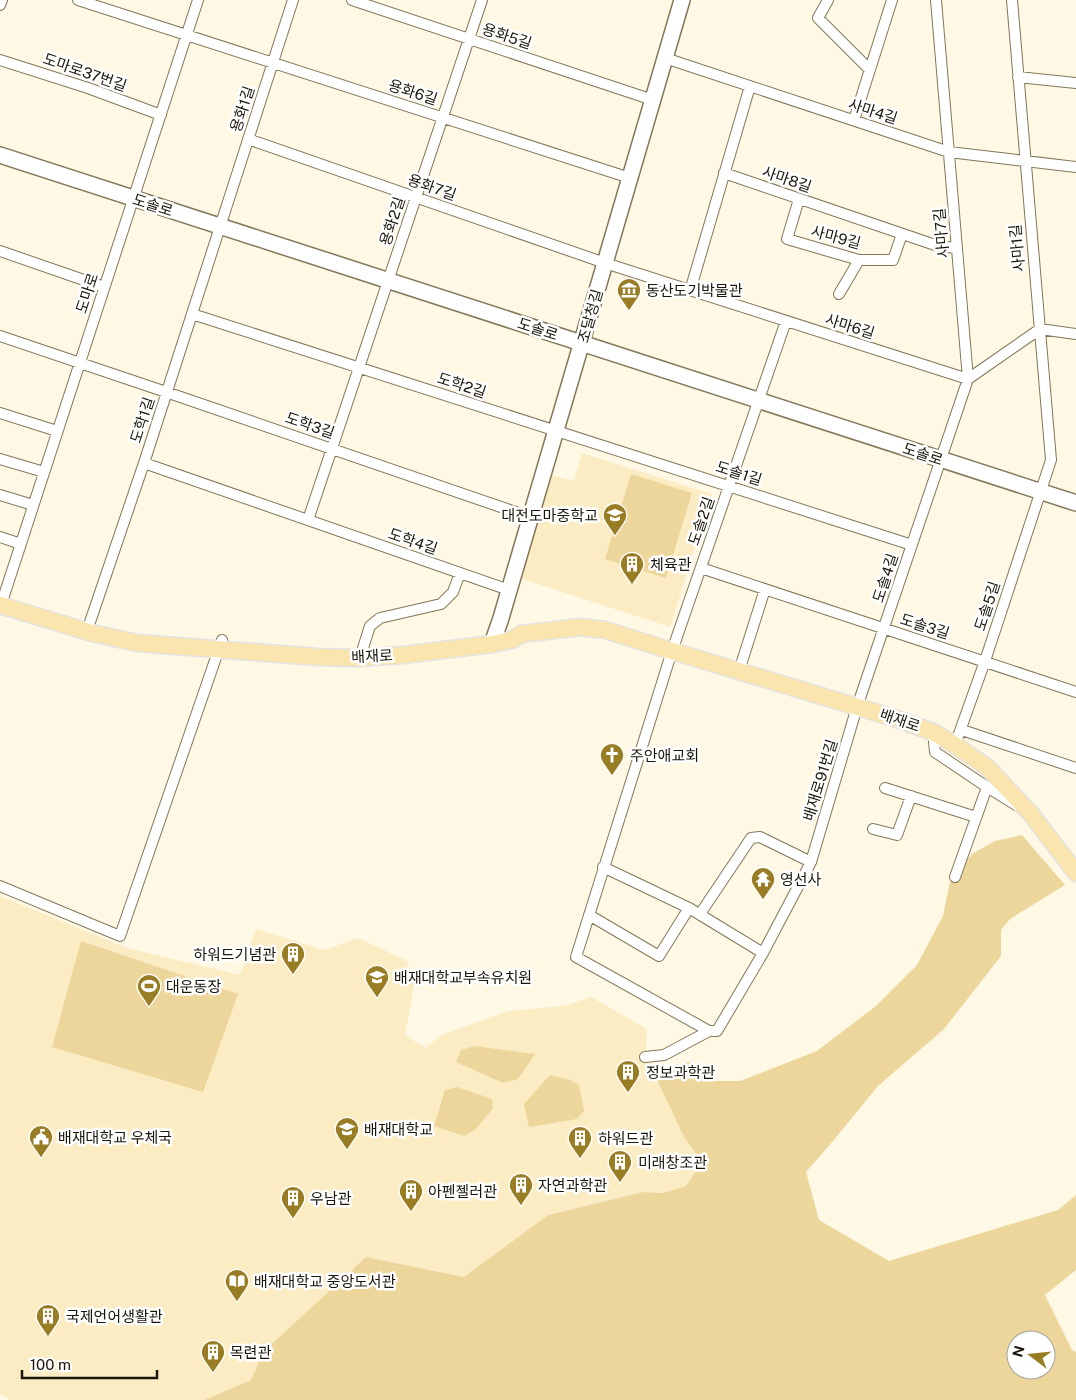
<svg xmlns="http://www.w3.org/2000/svg" width="1076" height="1400" font-family="'Public Sans','Noto Sans KR',sans-serif">
<style>
.built{fill:#fbecc4}
.green{fill:#ecd69c;fill-rule:evenodd}
.lines{fill:none;stroke-linecap:round;stroke-linejoin:round}
.street-casing{stroke:#827759;stroke-width:12}
.secondary-casing{stroke:#827759;stroke-width:18}
.primary-casing{stroke:#e4e3e2;stroke-width:19}
.street{stroke:#fff;stroke-width:10}
.secondary{stroke:#fff;stroke-width:15}
.primary{stroke:#f9e5ad;stroke-width:16}
.labels{text-anchor:middle;dominant-baseline:central;stroke-width:5;stroke-linejoin:round;paint-order:stroke}
.street-label{font-size:15px;fill:#1a160a;stroke:#fff}
.poi-label{font-size:15px;fill:#1a160a;stroke:#fff;text-anchor:start}
</style>
<rect width="100%" height="100%" fill="#fff8e4"/>
<path class="built" d="M 582,453 L 712,494 L 670,627 L 520,578 L 551,475 L 574,481 Z
M 0,896 L 127,948 L 240,975 L 256,929 L 324,950 L 358,938 L 407,961 L 414,985 L 405,1035 L 425,1048 L 442,1035 L 508,1011 L 564,1006 L 591,997 L 647,1029 L 645,1057 L 684,1137 L 703,1162 L 686,1186 L 663,1193 L 643,1192 L 548,1215 L 464,1277 L 366,1257 L 263,1352 L 251,1380 L 204,1400 L 10,1400 L 0,1394 Z"/>
<path class="green" d="M 631,474 L 692,493 L 666,578 L 605,559 Z
M 1022,835 L 1065,885 L 1010,919 L 1001,930 L 1001,956 L 944,1029 L 878,1086 L 833,1141 L 806,1172 L 819,1220 L 889,1261 L 1058,1210 L 1076,1195 L 1076,1270 L 1045,1295 L 1072,1350 L 1076,1352 L 1076,1400 L 204,1400 L 251,1380 L 263,1352 L 366,1257 L 464,1277 L 548,1215 L 643,1192 L 663,1193 L 686,1186 L 702,1162 L 684,1137 L 652,1070 L 689,1062 L 713,1081 L 740,1081 L 817,1051 L 876,1006 L 917,965 L 943,916 L 950,882 L 972,854 L 995,841 ZM 1016,1340 L 1046,1340 L 1046,1370 L 1016,1370 Z
M 81,941 L 238,994 L 203,1092 L 52,1047 Z
M 475,1046 L 535,1054 L 518,1079 L 503,1083 L 456,1062 L 461,1050 Z
M 550,1075 L 570,1080 L 579,1085 L 584,1111 L 577,1119 L 529,1127 L 524,1104 Z
M 457,1087 L 492,1099 L 493,1108 L 476,1129 L 464,1136 L 434,1126 L 445,1090 Z"/>
<g class="lines">
<g class="street-casing">
<path id="street" d="M 78,0 L 630,178
M 352,0 L 653,100
M 828,0 L 818,18 L 870,70
M 0,5 L 2,0
M 665,58 L 949,152 L 1076,167
M 0,60 L 88,88 L 161,115
M 1018,77 L 1076,83
M 854,120 L 892,0
M 248,139 L 605,263 L 968,379 L 1040,329 L 1076,334
M 724,173 L 938,246 L 957,248
M 799,199 L 787,239 L 859,260 L 893,260 L 902,234
M 0,251 L 104,287
M 690,291 L 750,86
M 839,294 L 859,260
M 192,314 L 912,545
M 0,336 L 166,392 L 530,517
M 0,413 L 57,431
M 0,459 L 44,472
M 144,463 L 509,590
M 0,495 L 33,505
M 308,520 L 482,0
M 0,537 L 21,544
M 701,568 L 1076,692
M 0,608 L 198,0
M 90,622 L 144,463 L 293,0
M 363,648 L 370,626 L 380,618 L 441,604 L 453,592 L 460,573
M 739,671 L 765,589
M 962,730 L 1076,768
M 933,732 L 935,752 L 987,787 L 1016,805
M 955,745 L 985,661 L 1051,460 L 1012,0
M 885,788 L 976,817
M 873,829 L 897,835 L 911,796
M 603,867 L 689,908 L 763,953
M 955,877 L 987,787
M 0,886 L 120,936 L 222,640
M 700,914 L 751,838 L 760,837 L 811,862
M 589,915 L 659,956 L 689,908
M 709,1031 L 576,957 L 672,651 L 786,321
M 645,1057 L 664,1055 L 709,1031 L 717,1031 L 763,953 L 811,862 L 857,707 L 968,379 L 936,0"/>
</g>
<g class="secondary-casing">
<path id="secondary" d="M 0,155 L 1076,503
M 492,644 L 501,618 L 682,0"/>
</g>
<g class="primary-casing">
<path id="primary" d="M 0,605 L 92,633 L 137,643 L 318,657 L 358,658 L 403,655 L 492,644 L 512,640 L 521,634 L 581,627 L 605,630 L 672,651 L 891,717 L 933,732 L 955,745 L 987,767 L 1031,814 L 1076,873"/>
</g>
<use href="#street" class="street"/>
<use href="#secondary" class="secondary"/>
<use href="#primary" class="primary"/>
</g>
<defs>
<g id="museum-pin" transform="scale(1.25)"><path d="M0 17L-7.5 6A9.5 9.5 0 1 1 7.5 6Z" fill="#997d25" stroke="#fff"/><path d="M0-6L6-3V-2H-6V-3ZM-5-1h2V3h-2ZM-1-1h2V3h-2ZM3-1h2V3H3ZM-6 4H6V6H-6Z" fill="#fff"/></g>
<g id="school-pin" transform="scale(1.25)"><path d="M0 17L-7.5 6A9.5 9.5 0 1 1 7.5 6Z" fill="#997d25" stroke="#fff"/><path d="M0-5L7-2L0 1L-7-2ZM-4 1L0 2.5L4 1V4Q0 6-4 4Z" fill="#fff"/></g>
<g id="building-pin" transform="scale(1.25)"><path d="M0 17L-7.5 6A9.5 9.5 0 1 1 7.5 6Z" fill="#997d25" stroke="#fff"/><path d="M-4-6H4V6H1V3H-1V6H-4ZM-2.5-4.3h1.7v1.8h-1.7ZM.8-4.3h1.7v1.8H.8ZM-2.5-1h1.7V.8h-1.7ZM.8-1h1.7V.8H.8Z" fill="#fff"/></g>
<g id="church-pin" transform="scale(1.25)"><path d="M0 17L-7.5 6A9.5 9.5 0 1 1 7.5 6Z" fill="#997d25" stroke="#fff"/><path d="M-1.2-6h2.4v3.5h3.3v2.4h-3.3V6h-2.4V-.1h-3.3v-2.4h3.3Z" fill="#fff"/></g>
<g id="temple-pin" transform="scale(1.25)"><path d="M0 17L-7.5 6A9.5 9.5 0 1 1 7.5 6Z" fill="#997d25" stroke="#fff"/><path d="M0-6L5-2H3V0L6.5 2.5H4V6H1.5V3h-3V6H-4V2.5H-6.5L-3 0V-2H-5Z" fill="#fff"/></g>
<g id="stadium-pin" transform="scale(1.25)"><path d="M0 17L-7.5 6A9.5 9.5 0 1 1 7.5 6Z" fill="#997d25" stroke="#fff"/><path d="M0-5a6.5 5 0 1 0 0 10a6.5 5 0 1 0 0-10ZM-3.5-1.8h7v3.6h-7Z" fill="#fff"/></g>
<g id="university-pin" transform="scale(1.25)"><path d="M0 17L-7.5 6A9.5 9.5 0 1 1 7.5 6Z" fill="#997d25" stroke="#fff"/><path d="M0-5L7-2L0 1L-7-2ZM-4 1L0 2.5L4 1V4Q0 6-4 4Z" fill="#fff"/></g>
<g id="civic-pin" transform="scale(1.25)"><path d="M0 17L-7.5 6A9.5 9.5 0 1 1 7.5 6Z" fill="#997d25" stroke="#fff"/><path d="M-.6-6.5H3V-4.5H.6V-3L4-1V1h2V6H-6V1h2V-1L-.6-3ZM-1.2 2.5V6h2.4V2.5Z" fill="#fff"/></g>
<g id="library-pin" transform="scale(1.25)"><path d="M0 17L-7.5 6A9.5 9.5 0 1 1 7.5 6Z" fill="#997d25" stroke="#fff"/><path d="M-6-4Q-3-5.5-.7-3.5V5Q-3 3-6 4ZM6-4Q3-5.5 .7-3.5V5Q3 3 6 4Z" fill="#fff"/></g>
</defs>
<g fill-rule="evenodd">
<use href="#museum-pin" x="629" y="290"/>
<use href="#school-pin" x="615" y="515"/>
<use href="#building-pin" x="632" y="564"/>
<use href="#church-pin" x="612" y="755"/>
<use href="#temple-pin" x="763" y="879"/>
<use href="#building-pin" x="293" y="954"/>
<use href="#school-pin" x="377" y="977"/>
<use href="#stadium-pin" x="149" y="986"/>
<use href="#building-pin" x="628" y="1072"/>
<use href="#university-pin" x="347" y="1129"/>
<use href="#civic-pin" x="41" y="1137"/>
<use href="#building-pin" x="580" y="1138"/>
<use href="#building-pin" x="620" y="1162"/>
<use href="#building-pin" x="521" y="1185"/>
<use href="#building-pin" x="411" y="1191"/>
<use href="#building-pin" x="293" y="1198"/>
<use href="#library-pin" x="237" y="1281"/>
<use href="#building-pin" x="48" y="1316"/>
<use href="#building-pin" x="213" y="1352"/>
</g>
<g class="labels">
<g class="street-label">
<text transform="translate(507 36) rotate(18)">용화5길</text>
<text transform="translate(85 72) rotate(19)">도마로37번길</text>
<text transform="translate(413 92) rotate(18)">용화6길</text>
<text transform="translate(242 109) rotate(-72)">용화1길</text>
<text transform="translate(873 111) rotate(18)">사마4길</text>
<text transform="translate(787 179) rotate(19)">사마8길</text>
<text transform="translate(432 187) rotate(19)">용화7길</text>
<text transform="translate(153 205) rotate(18)">도솔로</text>
<text transform="translate(392 221) rotate(-72)">용화2길</text>
<text transform="translate(941 233) rotate(-95)">사마7길</text>
<text transform="translate(836 237) rotate(15)">사마9길</text>
<text transform="translate(1017 248) rotate(-95)">사마1길</text>
<text transform="translate(87 293) rotate(-72)">도마로</text>
<text transform="translate(590 316) rotate(-74)">조달청길</text>
<text transform="translate(850 326) rotate(17)">사마6길</text>
<text transform="translate(538 329) rotate(18)">도솔로</text>
<text transform="translate(462 385) rotate(18)">도학2길</text>
<text transform="translate(142 420) rotate(-72)">도학1길</text>
<text transform="translate(310 425) rotate(19)">도학3길</text>
<text transform="translate(923 454) rotate(18)">도솔로</text>
<text transform="translate(739 473) rotate(18)">도솔1길</text>
<text transform="translate(701 521) rotate(-71)">도솔2길</text>
<text transform="translate(413 541) rotate(19)">도학4길</text>
<text transform="translate(885 578) rotate(-72)">도솔4길</text>
<text transform="translate(987 606) rotate(-72)">도솔5길</text>
<text transform="translate(925 626) rotate(18)">도솔3길</text>
<text transform="translate(372 656) rotate(-3)">배재로</text>
<text transform="translate(900 720) rotate(19)">배재로</text>
<text transform="translate(820 780) rotate(-73)">배재로91번길</text>
</g>
<g class="poi-label">
<text x="646" y="290">동산도기박물관</text>
<text x="598" y="515" text-anchor="end">대전도마중학교</text>
<text x="650" y="564">체육관</text>
<text x="630" y="755">주안애교회</text>
<text x="780" y="879">영선사</text>
<text x="276" y="954" text-anchor="end">하워드기념관</text>
<text x="394" y="977">배재대학교부속유치원</text>
<text x="166" y="986">대운동장</text>
<text x="646" y="1072">정보과학관</text>
<text x="364" y="1129">배재대학교</text>
<text x="58" y="1137">배재대학교 우체국</text>
<text x="598" y="1138">하워드관</text>
<text x="638" y="1162">미래창조관</text>
<text x="538" y="1185">자연과학관</text>
<text x="428" y="1191">아펜젤러관</text>
<text x="310" y="1198">우남관</text>
<text x="254" y="1281">배재대학교 중앙도서관</text>
<text x="66" y="1316">국제언어생활관</text>
<text x="230" y="1352">목련관</text>
</g>
</g>
<g transform="translate(1031 1355) rotate(286)"><circle r="24" fill="#ffffff" stroke="#a3a29d"/>
<path d="M0-4L9 19L0 12L-9 19Z" fill="#997d25"/>
<text y="-8" font-size="14" font-weight="bold" text-anchor="middle" fill="#1a160a">N</text>
</g>
<path d="M22 1370v8h135v-8" fill="none" stroke="#1a160a" stroke-width="2.5"/>
<text x="30" y="1370" font-size="15" fill="#1a160a" stroke="#ffffff" stroke-width="4" paint-order="stroke">100 m</text>
</svg>
